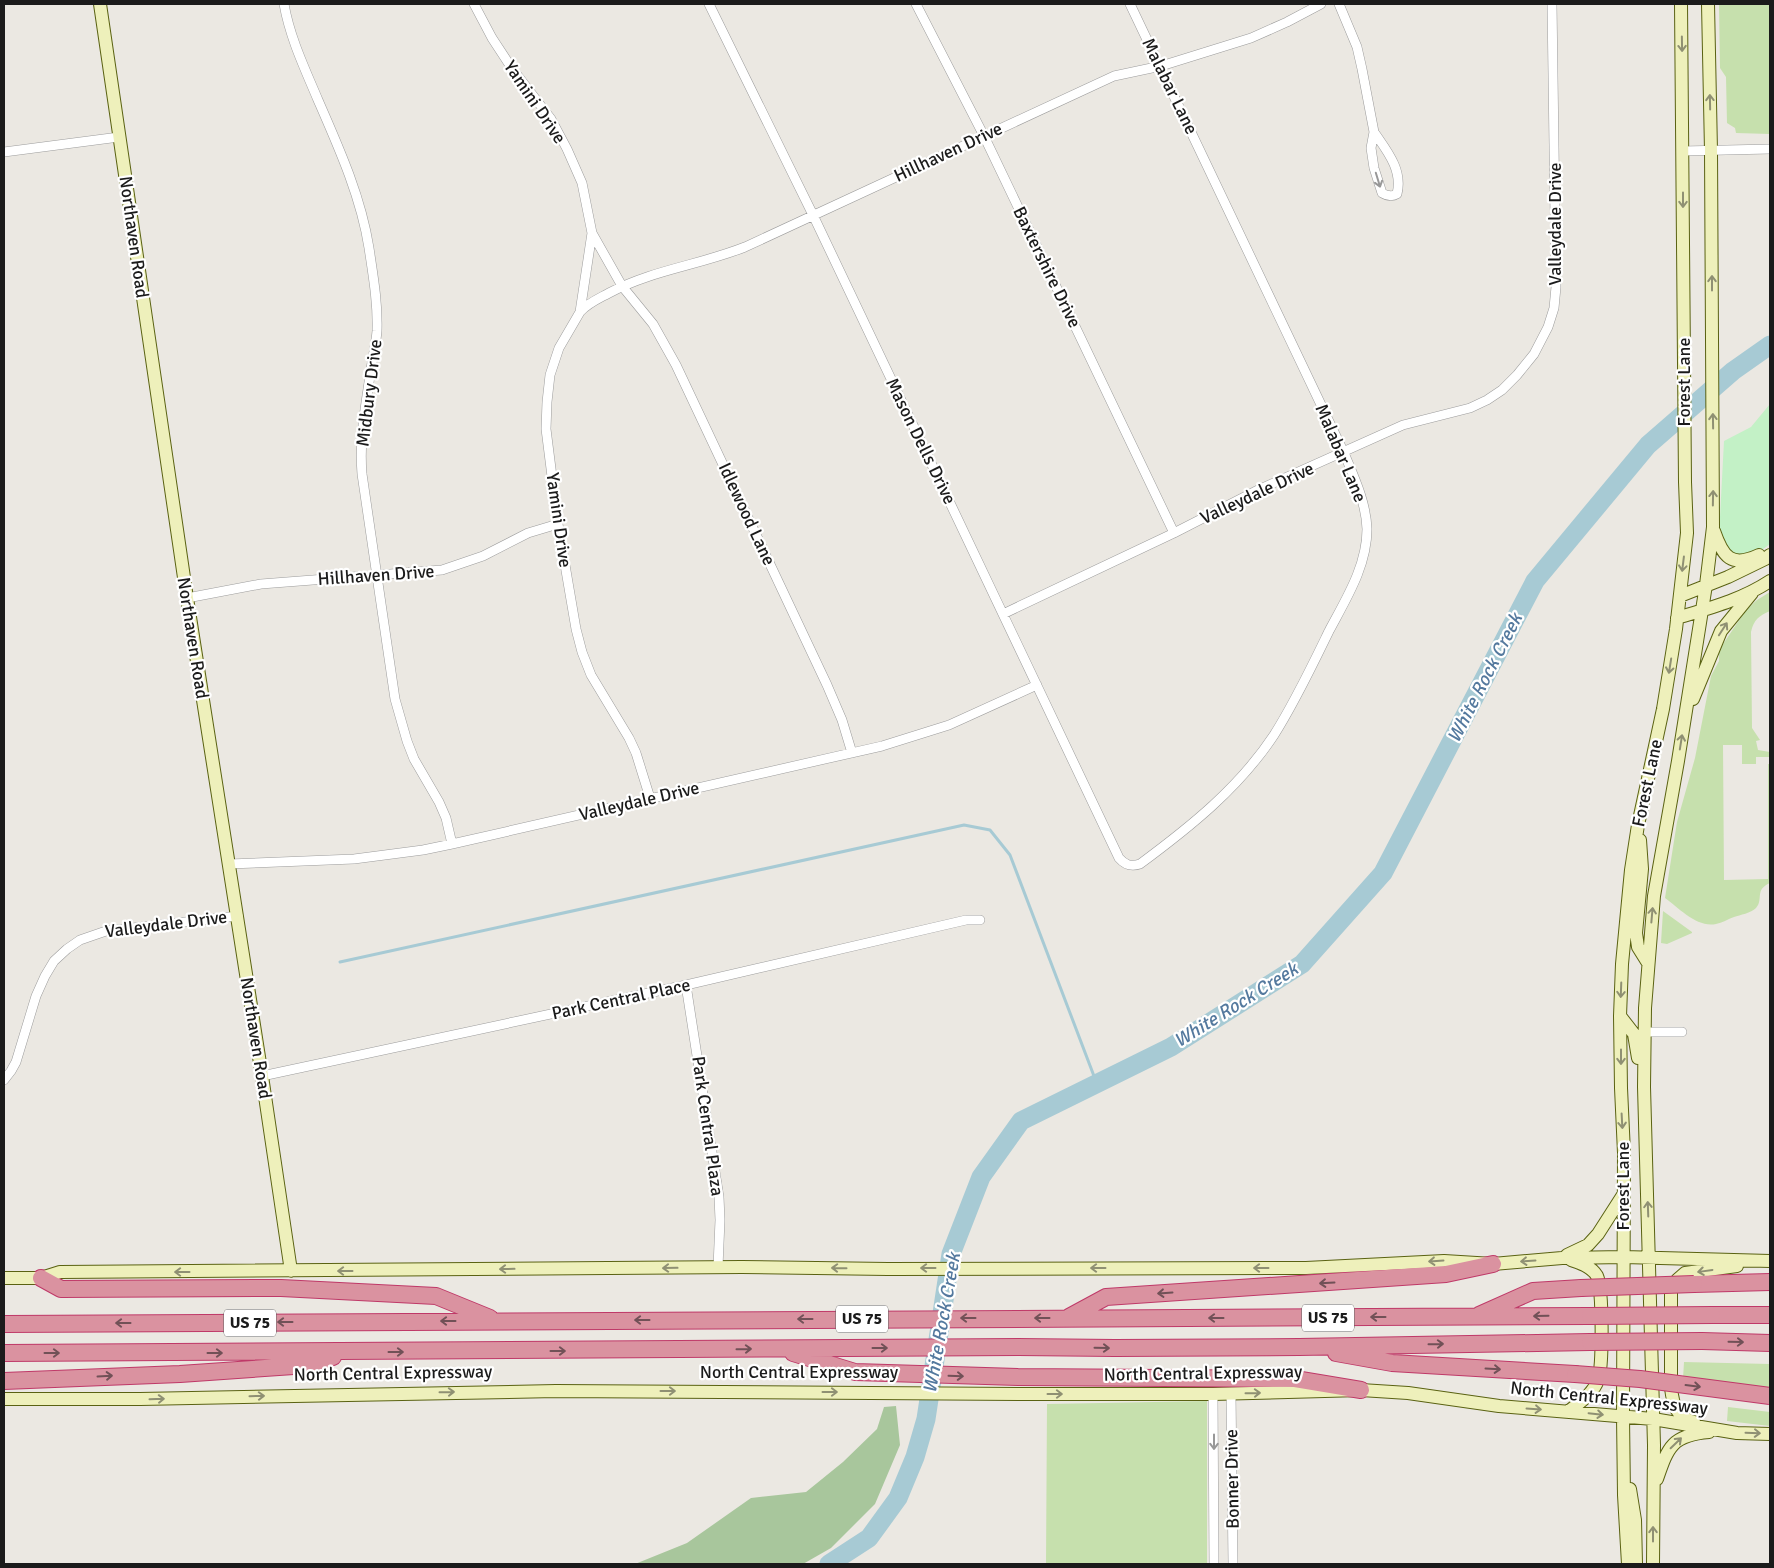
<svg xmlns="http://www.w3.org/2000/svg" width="1774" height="1568" font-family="Signika,sans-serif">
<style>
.grass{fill:#c6e0ad}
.forest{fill:#a8c69c}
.park{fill:#c3f1c6}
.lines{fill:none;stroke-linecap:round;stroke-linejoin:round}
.stream{stroke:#a7cad4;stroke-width:3}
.river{stroke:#a7cad4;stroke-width:19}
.street-casing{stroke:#9c9c9c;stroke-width:10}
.secondary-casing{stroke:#5a6212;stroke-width:14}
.highway-casing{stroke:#bf3968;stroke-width:18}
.street{stroke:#fff;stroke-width:9}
.secondary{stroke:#eef0bb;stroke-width:12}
.highway{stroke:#da92a0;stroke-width:16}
.highway-bridge-casing{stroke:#bf3968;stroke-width:18;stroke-linecap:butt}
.highway-bridge{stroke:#da92a0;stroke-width:16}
.oneway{stroke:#8f9073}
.oneway2{stroke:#989898}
.oneway3{stroke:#715157}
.labels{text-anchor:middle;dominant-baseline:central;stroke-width:4.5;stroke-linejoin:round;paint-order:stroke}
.shield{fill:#fff;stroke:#5f5f5f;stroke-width:1}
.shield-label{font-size:16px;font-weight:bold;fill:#1b1b1b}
.street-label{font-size:18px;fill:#1b1b1b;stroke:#fff}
.water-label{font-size:19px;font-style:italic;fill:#54799e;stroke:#fff}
</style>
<rect width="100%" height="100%" fill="#ebe8e2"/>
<path class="grass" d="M 1719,4 L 1770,4 L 1770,134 L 1736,133 L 1735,128 L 1727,123 L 1726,77 L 1720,68 Z
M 1770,592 L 1770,611 C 1759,616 1754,619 1751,632 L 1752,728 L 1760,740 L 1756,741 L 1758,750 L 1770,752 L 1770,757 L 1756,757 L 1756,764 L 1742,764 L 1742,745 L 1723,745 L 1724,880 L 1768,879 L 1768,764 L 1770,764 L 1770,761 L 1770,883 C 1754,890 1764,899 1756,908 C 1751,913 1740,915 1734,917 C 1728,919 1722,923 1716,924 C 1697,928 1679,908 1665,898 L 1677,822 L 1695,758 L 1711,676 L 1719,661 L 1719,650 L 1746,610 L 1757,600 Z
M 1663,911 L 1692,932 L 1692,933 L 1667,944 L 1661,943 Z
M 1684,1362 L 1770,1364 L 1770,1390 L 1683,1379 Z
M 1207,1401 L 1207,1564 L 1046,1564 L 1047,1404 Z
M 1728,1407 L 1770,1412 L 1770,1426 L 1727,1421 Z"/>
<path class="forest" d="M 896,1406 L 900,1445 L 875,1504 L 831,1548 L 803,1564 L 635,1564 L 687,1543 L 751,1498 L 806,1492 L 843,1462 L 877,1429 L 884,1407 Z"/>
<path class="park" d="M 1770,404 L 1770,544 L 1755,555 L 1734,556 L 1719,536 L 1724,441 L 1751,427 Z"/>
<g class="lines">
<path class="stream" d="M 340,962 L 964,825 L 990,830 L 1010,855 L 1097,1084"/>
<path class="river" d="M 829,1564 L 869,1538 L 898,1498 L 915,1457 L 926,1419 L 951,1254 L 981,1177 L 1021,1121 L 1171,1047 L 1302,964 L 1383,873 L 1535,581 L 1648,445 L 1733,371 L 1770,345"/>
<g class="street-casing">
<path id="street" d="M 284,4 C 290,38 305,69 318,100 C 339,148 361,197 369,248 C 373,275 378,303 377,331 C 376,343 373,356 371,369 C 366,404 359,438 362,474 L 395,699 L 407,741 L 414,759 L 439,802 L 446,818 L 452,844
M 474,4 L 492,38 L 511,67 L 551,119 L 567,149 L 582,183 L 592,233 L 622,286 L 653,324 L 676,365 L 827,685 L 842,720 L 852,753
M 709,4 L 813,215 L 1119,858 C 1125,865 1131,867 1140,864 C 1190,827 1239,788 1274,735 C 1295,702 1312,666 1329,631 C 1346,599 1367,566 1367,529 C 1366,502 1354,477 1344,453 L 1130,4
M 916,4 L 984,136 L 1174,533
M 1339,4 L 1357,47 L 1362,69 L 1374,132 L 1371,148 L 1374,168 L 1382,193 C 1387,196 1392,197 1397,194 C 1403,170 1387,151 1374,132
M 1683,151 L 1770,149
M 4,152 L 119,137
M 592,233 L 580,312 L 559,348 L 550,375 L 547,402 L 546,429 L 558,524 L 576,629 L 582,652 L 591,675 L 629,738 L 636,753 L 650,798
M 580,312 C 588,303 598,299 609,293 C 652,270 700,265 745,247 L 1114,76 L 1161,66 L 1251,38 L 1287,22 L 1321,4
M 187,598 L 261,584 L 442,570 L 483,556 L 528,533 L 558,524
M 1003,614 L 1174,533 L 1258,490 L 1403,425 L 1470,408 L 1487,400 L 1502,390 L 1517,375 L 1534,354 L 1548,327 L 1554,308 L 1556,287 L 1552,4
M 229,864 L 354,859 L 423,850 L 452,844 L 882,746 L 949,725 L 1037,685
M 686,985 L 719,1197 L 720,1220 L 718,1267
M 1644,1032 L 1682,1032
M 262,1076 L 686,985 L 966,920 L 980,920
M 4,1080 L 11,1071 L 16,1062 L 36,996 L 45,976 L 54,961 L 67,949 L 80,940 L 106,931 L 238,916
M 1231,1393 L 1233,1564
M 1213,1394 L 1214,1564"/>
</g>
<g class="secondary-casing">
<path id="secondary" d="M 100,4 L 187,598 L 262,1076 L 291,1271
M 1714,531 C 1723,557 1731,568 1759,555
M 1680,596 L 1728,577 L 1765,559 L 1770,555
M 1677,618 C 1710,608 1741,600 1770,581
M 1693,699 L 1721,631 L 1752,593
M 1640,840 L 1642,869 L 1636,933 L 1638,947 L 1648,963
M 1620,1016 L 1634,1034 L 1638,1058
M 1567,1255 L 1588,1245 L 1598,1234 L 1623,1195
M 4,1278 L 41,1278 L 60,1272 L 742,1267 L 888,1269 L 1306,1268 L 1444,1261 L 1493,1264 L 1562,1258 L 1624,1257 L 1770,1261
M 4,1399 L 140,1399 L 556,1391 L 1034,1394 L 1213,1394 L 1361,1390 L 1408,1393 L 1499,1406 L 1653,1419 L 1737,1433 L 1770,1434
M 1569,1411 C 1580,1402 1593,1394 1598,1380 C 1603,1367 1603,1289 1597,1276 C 1592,1267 1581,1263 1571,1260
M 1694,1422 C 1676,1417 1673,1405 1671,1388 L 1671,1291 L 1677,1280 L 1685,1273 L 1737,1266
M 1657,1479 C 1668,1447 1672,1435 1709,1432
M 1630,1489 L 1635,1520 L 1636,1563
M 1628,1564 L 1624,1495 L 1623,1417 L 1624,1153 L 1621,1088 L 1620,1016 L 1622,964 L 1631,870 L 1638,825 L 1663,709 L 1676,629 L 1687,533 L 1685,482 L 1681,4
M 1653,1564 L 1654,1445 L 1644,1087 L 1645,1008 L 1654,896 L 1678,761 L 1706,585 L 1713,527 L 1711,151 L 1708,4"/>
</g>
<g class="highway-casing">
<path id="highway" d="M 41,1278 L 61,1289 L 281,1288 L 436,1296 L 490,1318
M 1694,1284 L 1770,1282
M 1479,1315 L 1533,1291 L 1581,1288
M 1712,1315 L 1770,1315
M 1069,1317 L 1106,1297 L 1446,1274 L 1493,1264
M 4,1324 L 1590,1316
M 1702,1341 L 1770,1343
M 4,1353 L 1018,1347 L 1115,1348 L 1299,1347 L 1590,1342
M 793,1353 L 855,1372 L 1018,1377 L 1295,1379 L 1361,1390
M 1336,1353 L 1392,1363 L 1575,1374
M 4,1381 L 180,1374 L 308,1365 L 333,1357"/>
</g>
<use href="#street" class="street"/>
<use href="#secondary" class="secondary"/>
<use href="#highway" class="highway"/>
<g class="highway-bridge-casing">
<path id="highway-bridge" d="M 1581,1288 L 1694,1284
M 1590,1316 L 1712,1315
M 1590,1342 L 1702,1341
M 1575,1374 L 1640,1379 L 1770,1396"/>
</g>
<use href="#highway-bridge" class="highway-bridge"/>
</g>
<defs><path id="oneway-shaft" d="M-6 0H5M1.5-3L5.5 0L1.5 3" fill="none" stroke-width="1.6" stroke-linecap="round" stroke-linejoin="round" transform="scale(1.25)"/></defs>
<g class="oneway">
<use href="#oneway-shaft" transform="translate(1682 44) rotate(89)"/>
<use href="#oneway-shaft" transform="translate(1710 102) rotate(-91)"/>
<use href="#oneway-shaft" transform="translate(1683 200) rotate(90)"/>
<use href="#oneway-shaft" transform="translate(1712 283) rotate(-90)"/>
<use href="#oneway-shaft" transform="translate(1713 421) rotate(-91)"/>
<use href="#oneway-shaft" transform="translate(1713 498) rotate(-89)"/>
<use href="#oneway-shaft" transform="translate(1683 564) rotate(97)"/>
<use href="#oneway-shaft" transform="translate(1723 629) rotate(-57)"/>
<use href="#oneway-shaft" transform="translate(1670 666) rotate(99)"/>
<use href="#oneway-shaft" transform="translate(1681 742) rotate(-81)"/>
<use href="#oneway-shaft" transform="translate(1652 915) rotate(-85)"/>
<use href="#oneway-shaft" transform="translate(1621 990) rotate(92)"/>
<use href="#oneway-shaft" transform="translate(1621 1057) rotate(90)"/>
<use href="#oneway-shaft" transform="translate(1622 1121) rotate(87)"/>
<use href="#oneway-shaft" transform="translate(1648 1209) rotate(-92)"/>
<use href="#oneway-shaft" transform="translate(1436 1261) rotate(176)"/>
<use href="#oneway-shaft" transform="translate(1528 1261) rotate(176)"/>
<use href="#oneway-shaft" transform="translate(670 1268) rotate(179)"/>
<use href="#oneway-shaft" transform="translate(839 1268) rotate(-179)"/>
<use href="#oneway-shaft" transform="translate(928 1268) rotate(180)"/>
<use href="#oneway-shaft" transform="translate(1098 1268) rotate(180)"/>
<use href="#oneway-shaft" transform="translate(1261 1268) rotate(180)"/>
<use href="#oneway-shaft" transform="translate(507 1269) rotate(179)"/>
<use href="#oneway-shaft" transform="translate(345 1271) rotate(180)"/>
<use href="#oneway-shaft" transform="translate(1705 1271) rotate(172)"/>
<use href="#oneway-shaft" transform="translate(182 1272) rotate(180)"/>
<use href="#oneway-shaft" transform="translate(668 1391)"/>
<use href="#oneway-shaft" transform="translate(447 1392) rotate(-1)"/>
<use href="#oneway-shaft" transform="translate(830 1392)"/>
<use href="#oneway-shaft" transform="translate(1253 1393) rotate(-1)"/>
<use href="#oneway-shaft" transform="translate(1055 1394)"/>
<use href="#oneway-shaft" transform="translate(257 1396) rotate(-1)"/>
<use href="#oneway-shaft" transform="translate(157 1399) rotate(-2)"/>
<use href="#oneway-shaft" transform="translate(1534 1409) rotate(4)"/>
<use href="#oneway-shaft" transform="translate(1596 1414) rotate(6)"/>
<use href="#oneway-shaft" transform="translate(1753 1433) rotate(2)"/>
<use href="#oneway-shaft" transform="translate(1676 1443) rotate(-44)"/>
<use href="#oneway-shaft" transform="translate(1653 1534) rotate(-90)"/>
</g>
<g class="oneway2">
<use href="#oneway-shaft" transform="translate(1378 180) rotate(73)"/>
<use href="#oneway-shaft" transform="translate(1214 1442) rotate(90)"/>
</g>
<g class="oneway3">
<use href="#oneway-shaft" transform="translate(1327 1283) rotate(177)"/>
<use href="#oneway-shaft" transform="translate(1165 1293) rotate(176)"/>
<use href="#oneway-shaft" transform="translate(1541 1316) rotate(179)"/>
<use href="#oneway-shaft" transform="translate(1378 1317) rotate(180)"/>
<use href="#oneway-shaft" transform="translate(968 1318) rotate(180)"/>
<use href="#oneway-shaft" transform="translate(1042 1318) rotate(-180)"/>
<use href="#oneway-shaft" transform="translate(1216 1318) rotate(180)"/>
<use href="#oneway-shaft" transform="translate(805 1319) rotate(180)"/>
<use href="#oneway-shaft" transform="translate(642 1320) rotate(180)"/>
<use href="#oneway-shaft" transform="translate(448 1321) rotate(180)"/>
<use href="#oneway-shaft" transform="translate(285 1322) rotate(180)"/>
<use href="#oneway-shaft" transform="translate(123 1323) rotate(180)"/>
<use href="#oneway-shaft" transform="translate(1736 1342) rotate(1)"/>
<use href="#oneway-shaft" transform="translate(1436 1344) rotate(-1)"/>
<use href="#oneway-shaft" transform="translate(880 1348)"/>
<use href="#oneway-shaft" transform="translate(1102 1348) rotate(1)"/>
<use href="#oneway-shaft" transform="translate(744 1349) rotate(-1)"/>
<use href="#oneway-shaft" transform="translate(558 1351)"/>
<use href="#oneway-shaft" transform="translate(396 1352)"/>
<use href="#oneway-shaft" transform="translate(52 1353)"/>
<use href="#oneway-shaft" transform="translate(215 1353)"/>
<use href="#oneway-shaft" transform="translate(1493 1369) rotate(3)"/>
<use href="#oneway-shaft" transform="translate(105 1376) rotate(-3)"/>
<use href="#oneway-shaft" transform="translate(956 1376) rotate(2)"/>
<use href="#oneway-shaft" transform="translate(1693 1386) rotate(7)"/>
</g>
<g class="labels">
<g class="shield">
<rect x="1302" y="1304.5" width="52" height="27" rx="4"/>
<rect x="836" y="1305.5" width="52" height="27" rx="4"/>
<rect x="224" y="1309.5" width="52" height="27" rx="4"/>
</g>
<g class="shield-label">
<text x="1328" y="1318">US 75</text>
<text x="862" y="1319">US 75</text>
<text x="250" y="1323">US 75</text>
</g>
<g class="street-label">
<text transform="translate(1170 86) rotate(64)">Malabar Lane</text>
<text transform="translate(535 102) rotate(56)">Yamini Drive</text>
<text transform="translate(948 152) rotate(-25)">Hillhaven Drive</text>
<text transform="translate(1555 224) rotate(-90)">Valleydale Drive</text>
<text transform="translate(134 237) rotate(82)">Northaven Road</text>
<text transform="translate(1047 267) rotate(64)">Baxtershire Drive</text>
<text transform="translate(1684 382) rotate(-90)">Forest Lane</text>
<text transform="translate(369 393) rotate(-83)">Midbury Drive</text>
<text transform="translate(921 441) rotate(64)">Mason Dells Drive</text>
<text transform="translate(1341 453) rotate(67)">Malabar Lane</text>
<text transform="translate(1257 493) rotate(-25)">Valleydale Drive</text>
<text transform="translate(747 514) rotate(65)">Idlewood Lane</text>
<text transform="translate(559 520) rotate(82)">Yamini Drive</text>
<text transform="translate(376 575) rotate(-4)">Hillhaven Drive</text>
<text transform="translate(193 638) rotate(81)">Northaven Road</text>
<text transform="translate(1647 783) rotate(-78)">Forest Lane</text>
<text transform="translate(639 801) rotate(-13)">Valleydale Drive</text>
<text transform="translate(166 924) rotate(-7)">Valleydale Drive</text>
<text transform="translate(621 999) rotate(-12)">Park Central Place</text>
<text transform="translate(256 1038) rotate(81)">Northaven Road</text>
<text transform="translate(708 1126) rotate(82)">Park Central Plaza</text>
<text transform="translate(1623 1186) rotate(-90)">Forest Lane</text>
<text x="799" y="1372">North Central Expressway</text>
<text transform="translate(393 1373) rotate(-1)">North Central Expressway</text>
<text transform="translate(1203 1373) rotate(-1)">North Central Expressway</text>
<text transform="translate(1609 1398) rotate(6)">North Central Expressway</text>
<text transform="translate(1232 1479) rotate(-91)">Bonner Drive</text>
</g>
<g class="water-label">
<text transform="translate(1485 678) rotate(-63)">White Rock Creek</text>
<text transform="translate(1236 1005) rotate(-32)">White Rock Creek</text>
<text transform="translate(942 1323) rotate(-80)">White Rock Creek</text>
</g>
</g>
<rect width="1774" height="1568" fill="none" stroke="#1b1b1b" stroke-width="10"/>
</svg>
